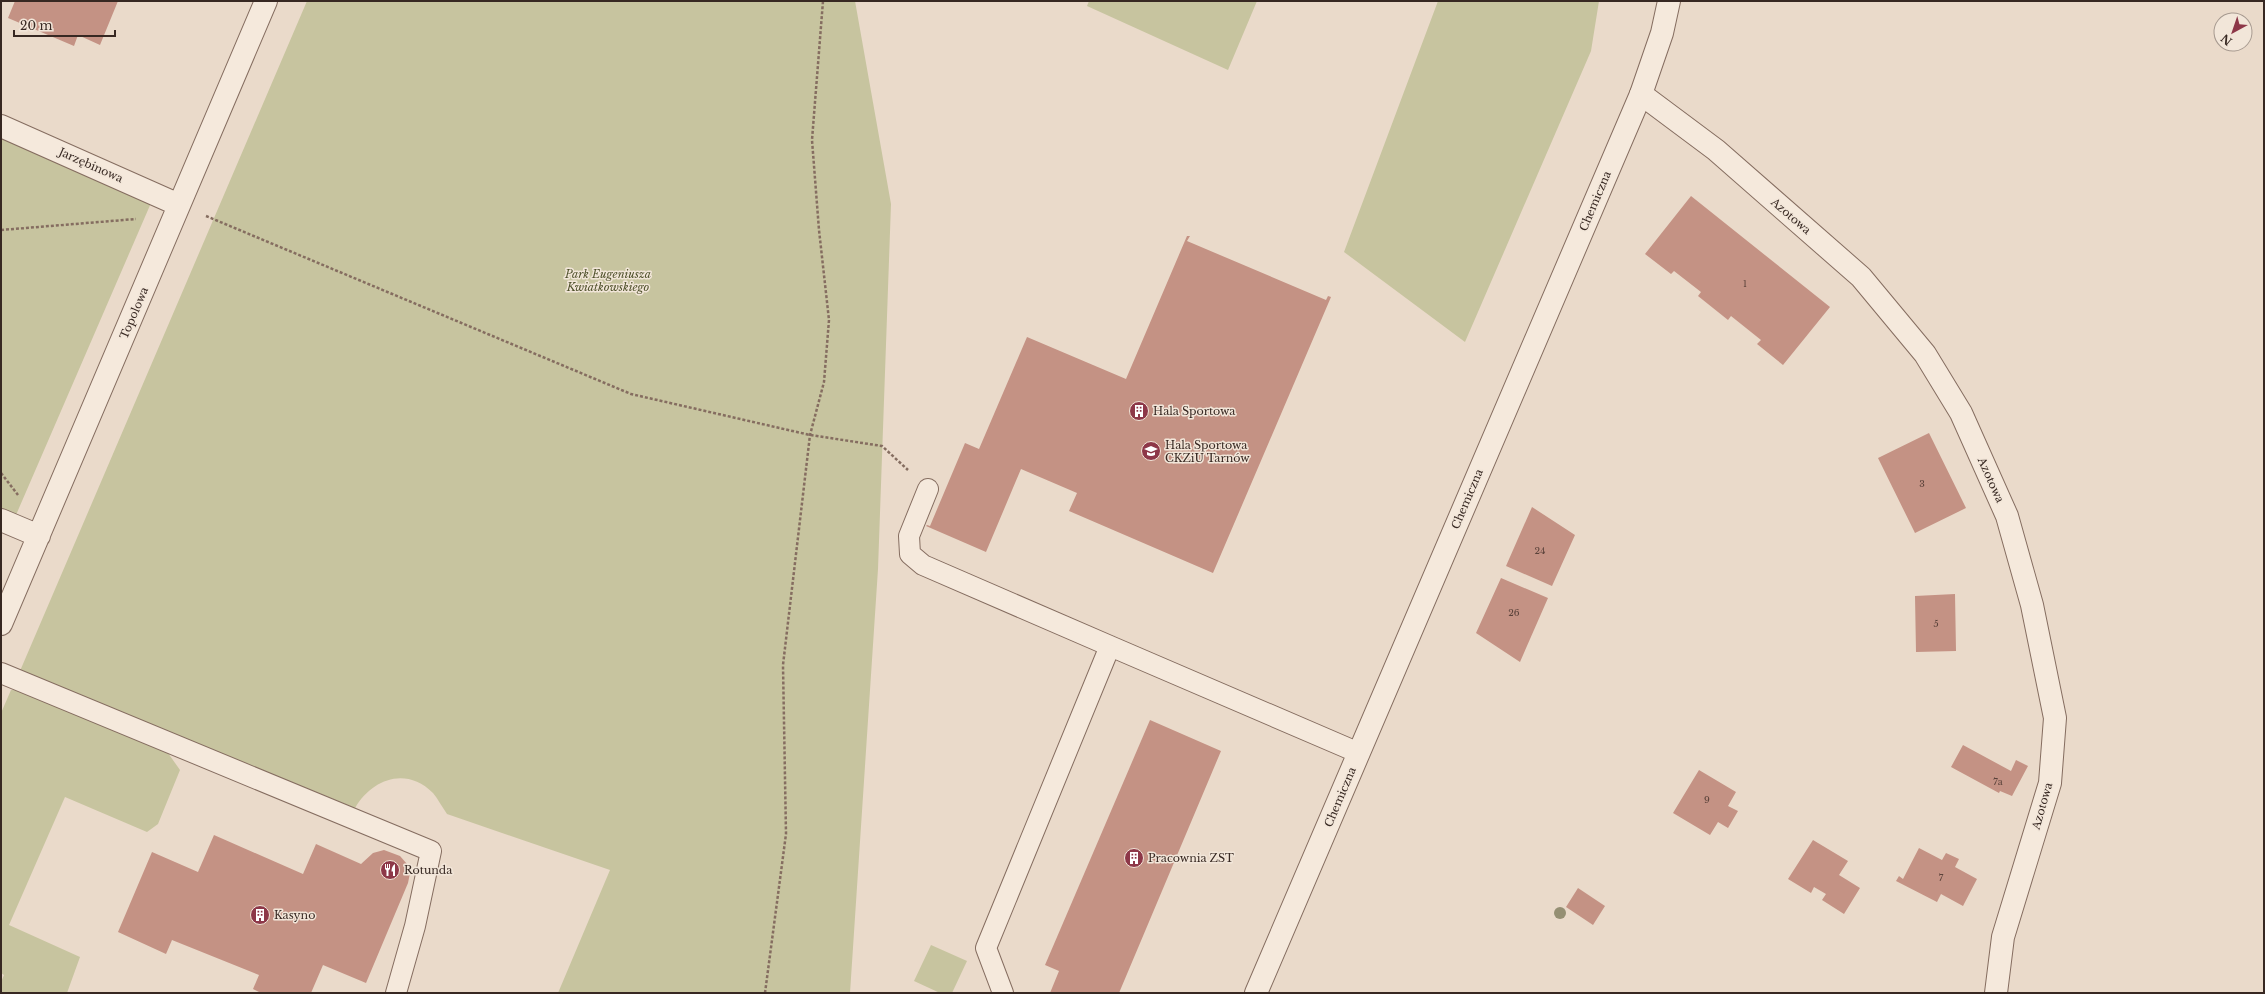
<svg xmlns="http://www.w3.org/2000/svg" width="2265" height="994" font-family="'Libre Baskerville',serif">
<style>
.green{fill:#c7c49f}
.building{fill:#c49284}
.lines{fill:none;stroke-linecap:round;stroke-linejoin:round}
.service-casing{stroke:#856d60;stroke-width:22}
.minor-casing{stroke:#856d60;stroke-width:24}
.tertiary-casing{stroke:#856d60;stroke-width:24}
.path{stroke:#856d60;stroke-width:2.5;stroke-dasharray:3 2;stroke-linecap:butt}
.service{stroke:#f5e9dc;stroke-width:20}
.minor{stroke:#f5e9dc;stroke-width:22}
.tertiary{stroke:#f5e9dc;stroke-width:22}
.tree{fill:#958f73}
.labels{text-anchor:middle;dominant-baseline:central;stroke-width:3;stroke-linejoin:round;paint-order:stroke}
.number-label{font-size:9px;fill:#5a423a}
.street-label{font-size:11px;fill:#372822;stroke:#f2e6d9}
.park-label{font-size:11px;font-style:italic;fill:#4f512b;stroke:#f2e6d9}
.poi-label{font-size:11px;fill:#372822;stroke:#f2e6d9;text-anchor:start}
</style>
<rect width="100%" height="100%" fill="#eadaca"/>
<path class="green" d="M 307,1 L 855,1 L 891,204 L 878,569 L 850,993 L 558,993 L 610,870 L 447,814 C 442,807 438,799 433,793 C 406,766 372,779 355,808 L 20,671 Z
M 1089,1 L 1257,1 L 1228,70 L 1087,6 Z
M 1438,1 L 1599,1 L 1591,51 L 1465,342 L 1344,252 Z
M 1,138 L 151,203 L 16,515 L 1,508 Z
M 11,690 L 29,691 L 168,753 L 180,770 L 158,824 L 147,832 L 65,797 L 9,925 L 80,957 L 67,993 L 1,993 L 1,982 L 4,975 L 1,973 L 1,713 Z
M 931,945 L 967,961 L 952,993 L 940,993 L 914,981 Z"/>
<path class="building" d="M 15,1 L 118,1 L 100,45 L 78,35 L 74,46 L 8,18 Z
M 1691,196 L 1830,307 L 1783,365 L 1757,344 L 1761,340 L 1731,316 L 1728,320 L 1698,296 L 1701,292 L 1674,271 L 1671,274 L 1645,254 Z
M 1187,236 L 1190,236 L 1187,241 L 1326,300 L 1328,296 L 1331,297 L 1213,573 L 1069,511 L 1077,493 L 1021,469 L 986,552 L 926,526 L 927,525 L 930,526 L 965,443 L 979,449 L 1027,337 L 1126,379 Z
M 1929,433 L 1966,508 L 1915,533 L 1878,458 Z
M 1532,507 L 1575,535 L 1552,586 L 1506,566 Z
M 1501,578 L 1548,598 L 1520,662 L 1476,633 Z
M 1955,594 L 1956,651 L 1916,652 L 1915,596 Z
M 1150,720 L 1221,751 L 1119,993 L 1050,993 L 1059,971 L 1045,965 Z
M 1963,745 L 2011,771 L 2016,760 L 2028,766 L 2012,796 L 2000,791 L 1999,793 L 1951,767 Z
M 1699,770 L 1736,792 L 1728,806 L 1738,811 L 1728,828 L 1718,822 L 1710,835 L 1673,813 Z
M 214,835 L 303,874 L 316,844 L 361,864 L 373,853 L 384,850 L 400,856 L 407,864 L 410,873 L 408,883 L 366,983 L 323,965 L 311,993 L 261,993 L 253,989 L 259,975 L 172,940 L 166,954 L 118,932 L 152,852 L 198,872 Z
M 1813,840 L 1848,861 L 1839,875 L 1860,888 L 1844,914 L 1822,900 L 1826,894 L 1814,887 L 1811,893 L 1788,879 Z
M 1919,848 L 1942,860 L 1946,853 L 1959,859 L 1955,867 L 1977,879 L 1963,906 L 1941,894 L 1937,902 L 1896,881 L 1899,876 L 1903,879 Z
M 1578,888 L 1605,906 L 1593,925 L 1566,907 Z"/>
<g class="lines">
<g class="service-casing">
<path id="service" d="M 928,489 L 909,536 L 910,554 L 923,565 L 1110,646
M 1,673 L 431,851 L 415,926 L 396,993
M 1003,993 L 986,948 L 1110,646 L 1359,753"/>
</g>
<g class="minor-casing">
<path id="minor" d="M 1641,94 L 1716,150 L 1861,277 L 1925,354 L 1961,413 L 2007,516 L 2032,605 L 2055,718 L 2050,783 L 2003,937 L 1996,993
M 1,126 L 179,205
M 1,520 L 39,536
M 1,624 L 266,1"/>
</g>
<g class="tertiary-casing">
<path id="tertiary" d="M 1256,993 L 1641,94 L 1662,33 L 1669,1"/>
</g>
<path class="path" d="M 206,216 L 631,394 L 810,435 L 882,446 L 908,470
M 1,230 L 136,219
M 1,473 L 18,495
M 765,993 L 786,834 L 783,665 L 810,435 L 824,382 L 829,320 L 819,230 L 812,140 L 823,1"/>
<use href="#service" class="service"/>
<use href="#minor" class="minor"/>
<use href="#tertiary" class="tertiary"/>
</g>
<circle class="tree" cx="1560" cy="913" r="6"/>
<defs>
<g id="building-disc" transform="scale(1)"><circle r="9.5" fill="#8d3748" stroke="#f2e6d9"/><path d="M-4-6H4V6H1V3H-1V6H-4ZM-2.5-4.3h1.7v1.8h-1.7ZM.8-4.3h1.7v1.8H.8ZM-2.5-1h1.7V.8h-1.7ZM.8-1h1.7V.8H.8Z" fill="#fff"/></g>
<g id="school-disc" transform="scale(1)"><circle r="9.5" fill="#8d3748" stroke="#f2e6d9"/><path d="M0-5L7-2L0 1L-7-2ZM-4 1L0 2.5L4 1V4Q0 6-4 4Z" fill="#fff"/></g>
<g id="restaurant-disc" transform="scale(1)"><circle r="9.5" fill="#8d3748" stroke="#f2e6d9"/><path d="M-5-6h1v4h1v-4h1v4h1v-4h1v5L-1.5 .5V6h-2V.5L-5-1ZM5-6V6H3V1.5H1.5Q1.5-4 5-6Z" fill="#fff"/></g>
</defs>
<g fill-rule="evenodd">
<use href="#building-disc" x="1139" y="411"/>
<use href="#school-disc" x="1151" y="451"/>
<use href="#building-disc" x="1134" y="858"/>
<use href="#restaurant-disc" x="390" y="870"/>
<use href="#building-disc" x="260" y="915"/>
</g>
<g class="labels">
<g class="number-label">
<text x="1745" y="283">1</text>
<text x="1922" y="483">3</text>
<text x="1540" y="550">24</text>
<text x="1514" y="612">26</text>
<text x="1936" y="623">5</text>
<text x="1998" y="781">7a</text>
<text x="1707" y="799">9</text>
<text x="1941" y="877">7</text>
</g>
<g class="street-label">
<text transform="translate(91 165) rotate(24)">Jarzębinowa</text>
<text transform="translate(1595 201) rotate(-67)">Chemiczna</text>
<text transform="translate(1791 216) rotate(41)">Azotowa</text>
<text transform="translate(134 313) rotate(-67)">Topolowa</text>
<text transform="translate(1991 480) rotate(66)">Azotowa</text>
<text transform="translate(1467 499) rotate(-67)">Chemiczna</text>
<text transform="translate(1340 797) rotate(-67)">Chemiczna</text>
<text transform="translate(2042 806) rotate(-74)">Azotowa</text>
</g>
<g class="park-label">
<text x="608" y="274">Park Eugeniusza<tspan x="608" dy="13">Kwiatkowskiego</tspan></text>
</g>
<g class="poi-label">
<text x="1153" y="411">Hala Sportowa</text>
<text x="1165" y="445">Hala Sportowa<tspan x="1165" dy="13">CKZiU Tarnów</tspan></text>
<text x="1148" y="858">Pracownia ZST</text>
<text x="404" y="870">Rotunda</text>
<text x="274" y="915">Kasyno</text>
</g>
</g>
<rect width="2265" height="994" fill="none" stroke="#372822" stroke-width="4"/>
<g transform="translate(2233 32) rotate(220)"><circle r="19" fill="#f2e6d9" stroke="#a79a90"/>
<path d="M0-3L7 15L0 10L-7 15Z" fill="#8d3748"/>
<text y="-6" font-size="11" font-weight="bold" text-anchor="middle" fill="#372822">N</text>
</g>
<path d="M14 30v6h101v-6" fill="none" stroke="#372822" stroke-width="2"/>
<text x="20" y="30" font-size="12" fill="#372822" stroke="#f2e6d9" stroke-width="3" paint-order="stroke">20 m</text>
</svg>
